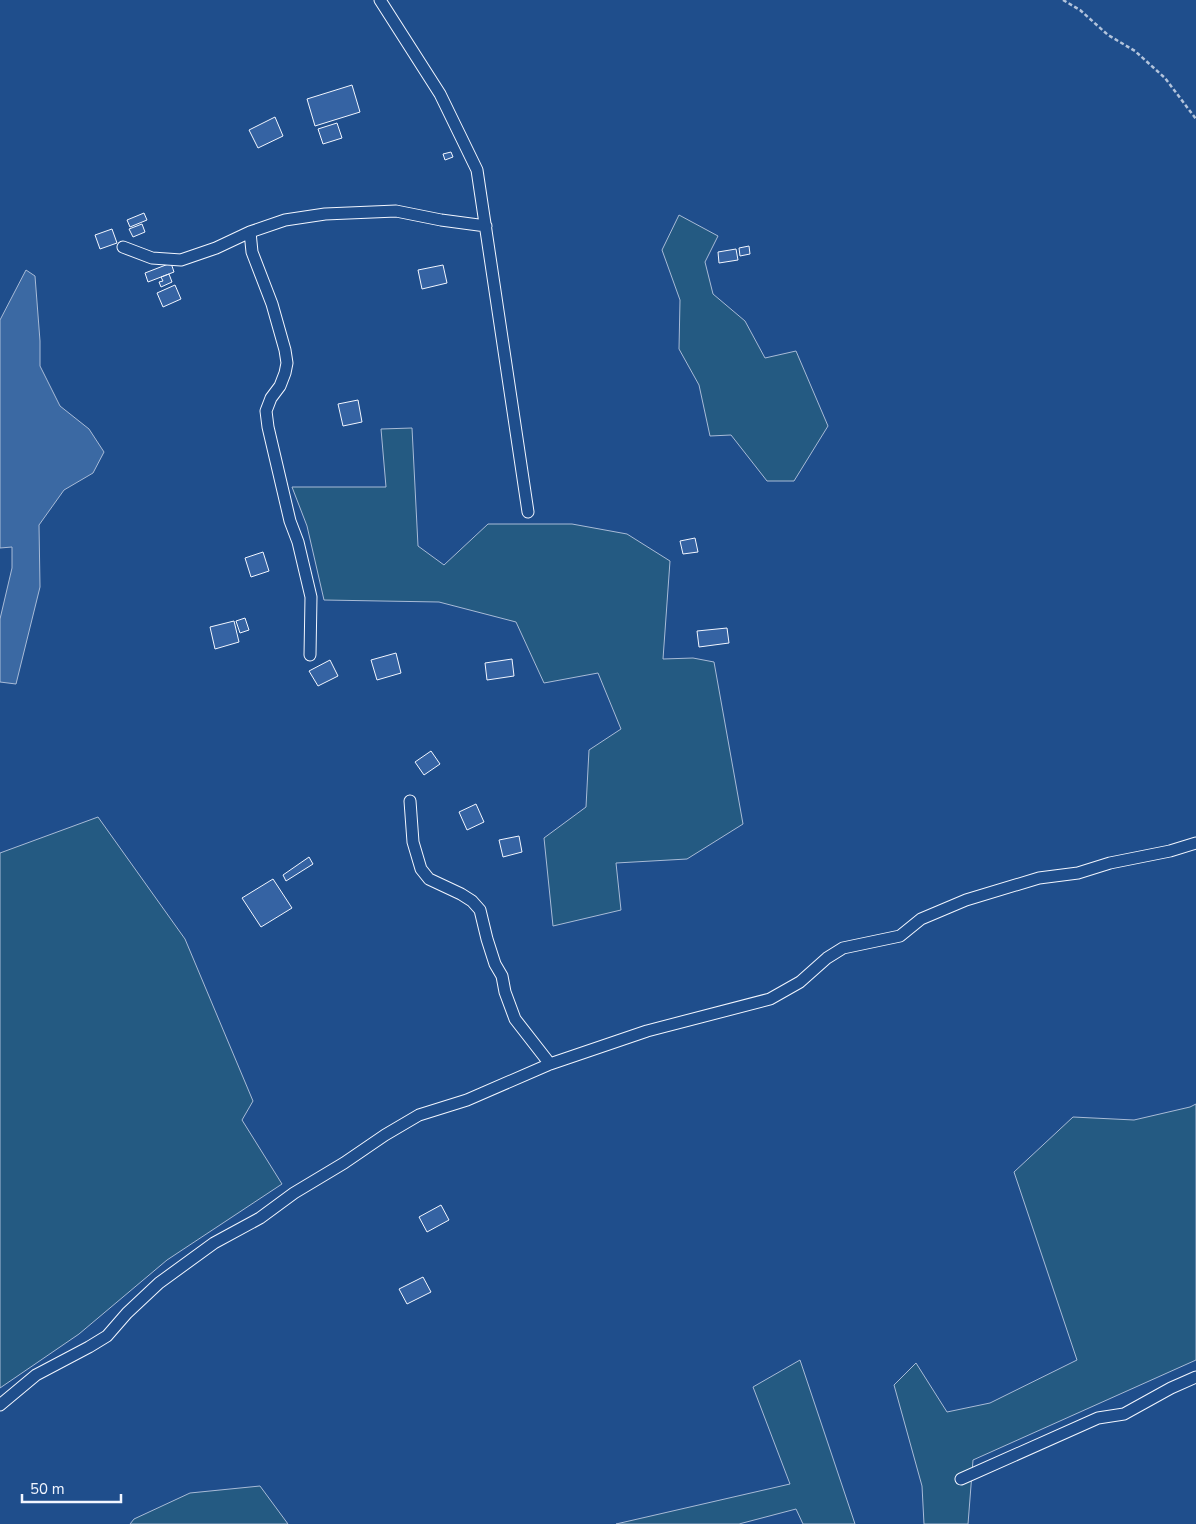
<svg xmlns="http://www.w3.org/2000/svg" width="1196" height="1524" font-family="'Nunito Sans',sans-serif">
<style>
.green{fill:#245a82;stroke:#a8bbd7}
.water{fill:#3b69a3;stroke:#a8bbd7}
.building{fill:#3563a3;stroke:#f2f6ff}
.lines{fill:none;stroke-linecap:round;stroke-linejoin:round}
.street-casing{stroke:#f2f6ff;stroke-width:13}
.path{stroke:#b3c4dc;stroke-width:2.5;stroke-dasharray:4 2.5;stroke-linecap:butt}
.street{stroke:#1f4e8c;stroke-width:11}
</style>
<rect width="100%" height="100%" fill="#1f4e8c"/>
<path class="green" d="M 679,215 L 718,236 L 705,262 L 713,294 L 745,321 L 765,358 L 796,351 L 828,426 L 794,481 L 767,481 L 731,435 L 710,436 L 699,385 L 679,349 L 680,300 L 662,250 Z
M 412,428 L 418,546 L 444,565 L 488,524 L 572,524 L 627,534 L 670,561 L 663,659 L 693,658 L 714,662 L 743,824 L 687,859 L 616,863 L 621,910 L 553,926 L 544,838 L 586,807 L 589,750 L 621,729 L 598,673 L 544,683 L 516,622 L 439,602 L 324,600 L 307,526 L 292,487 L 386,487 L 381,429 Z
M 98,817 L 185,939 L 253,1101 L 242,1120 L 282,1184 L 167,1260 L 79,1334 L 0,1388 L 0,853 Z
M 1196,1104 L 1196,1360 L 973,1460 L 968,1524 L 924,1524 L 922,1486 L 894,1385 L 916,1363 L 947,1412 L 990,1403 L 1077,1360 L 1014,1172 L 1073,1117 L 1134,1120 L 1190,1107 Z
M 800,1360 L 855,1524 L 803,1524 L 796,1509 L 739,1524 L 616,1524 L 790,1484 L 753,1387 Z
M 260,1486 L 288,1524 L 130,1524 L 134,1519 L 190,1493 Z"/>
<path class="water" d="M 26,270 L 35,276 L 40,341 L 40,366 L 60,406 L 89,429 L 104,452 L 93,473 L 64,490 L 39,525 L 40,587 L 16,684 L 0,682 L 0,619 L 12,568 L 12,547 L 0,548 L 0,320 Z"/>
<path class="building" d="M 352,85 L 360,112 L 315,126 L 307,99 Z
M 275,117 L 283,136 L 258,148 L 249,130 Z
M 337,123 L 342,138 L 323,144 L 318,129 Z
M 451,152 L 453,157 L 445,160 L 443,154 Z
M 144,213 L 147,220 L 130,227 L 127,220 Z
M 142,224 L 145,232 L 133,237 L 129,229 Z
M 112,229 L 117,243 L 100,249 L 95,235 Z
M 749,246 L 750,254 L 740,256 L 739,248 Z
M 736,249 L 738,260 L 719,263 L 718,252 Z
M 171,263 L 174,272 L 148,282 L 145,273 Z
M 443,265 L 447,283 L 422,289 L 418,270 Z
M 169,274 L 172,282 L 161,287 L 159,282 L 163,281 L 161,277 Z
M 175,285 L 181,299 L 163,307 L 157,293 Z
M 358,400 L 362,422 L 343,426 L 338,404 Z
M 695,538 L 698,552 L 683,554 L 680,541 Z
M 263,552 L 269,571 L 251,577 L 245,558 Z
M 245,618 L 249,630 L 240,633 L 236,621 Z
M 234,621 L 239,642 L 215,649 L 210,627 Z
M 727,628 L 729,643 L 699,647 L 697,631 Z
M 396,653 L 401,673 L 377,680 L 371,660 Z
M 512,659 L 514,676 L 487,680 L 485,663 Z
M 330,660 L 338,676 L 318,686 L 309,671 Z
M 431,751 L 440,764 L 424,775 L 415,762 Z
M 476,804 L 484,822 L 467,830 L 459,812 Z
M 519,836 L 522,852 L 503,857 L 499,840 Z
M 309,857 L 313,864 L 286,881 L 283,875 Z
M 273,879 L 292,908 L 261,927 L 242,898 Z
M 441,1205 L 449,1220 L 427,1232 L 419,1217 Z
M 423,1277 L 431,1292 L 407,1304 L 399,1289 Z"/>
<g class="lines">
<g class="street-casing">
<path id="street" d="M 380,0 L 440,94 L 477,170 L 528,512
M 250,232 L 252,252 L 272,304 L 285,350 L 287,363 L 285,373 L 280,386 L 271,398 L 266,411 L 268,427 L 290,521 L 298,542 L 311,597 L 310,655
M 123,247 L 152,258 L 181,260 L 216,248 L 250,232 L 285,220 L 325,214 L 396,211 L 441,220 L 486,226
M 410,801 L 413,842 L 421,869 L 429,879 L 461,894 L 472,901 L 480,910 L 487,939 L 495,964 L 502,976 L 505,992 L 515,1019 L 550,1064
M 0,1405 L 36,1375 L 89,1347 L 107,1336 L 127,1313 L 159,1283 L 214,1243 L 260,1218 L 294,1193 L 344,1163 L 385,1135 L 419,1115 L 467,1100 L 550,1064 L 647,1031 L 770,999 L 800,982 L 827,958 L 843,948 L 900,936 L 921,919 L 966,900 L 1039,878 L 1078,873 L 1110,863 L 1170,851 L 1196,843
M 961,1479 L 1098,1418 L 1124,1414 L 1171,1388 L 1196,1377"/>
</g>
<path class="path" d="M 1063,0 L 1080,10 L 1108,35 L 1135,51 L 1165,78 L 1196,119"/>
<use href="#street" class="street"/>
</g>
<path d="M22 1494v8h99v-8" fill="none" stroke="#f2f6ff" stroke-width="2.5"/>
<text x="30" y="1494" font-size="15" fill="#f2f6ff" stroke="#1f4e8c" stroke-width="4" paint-order="stroke">50 m</text>
</svg>
